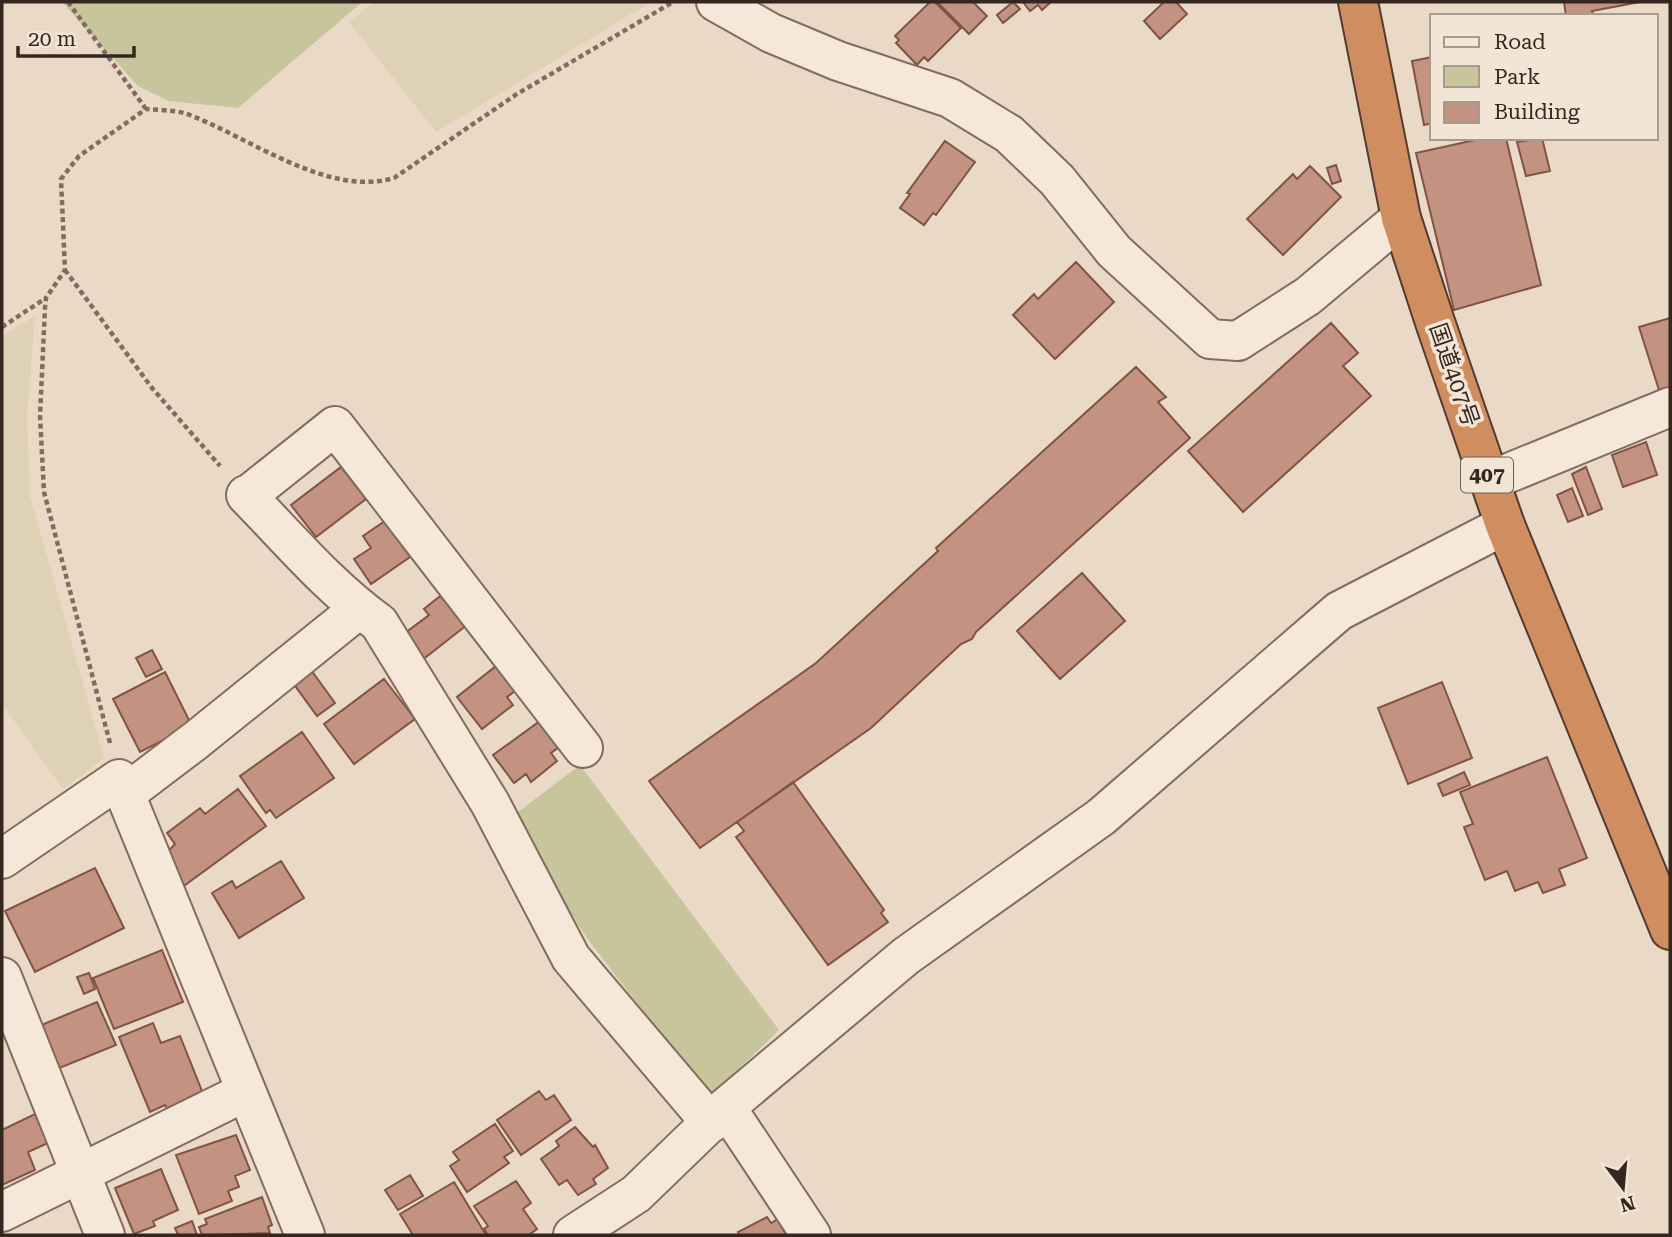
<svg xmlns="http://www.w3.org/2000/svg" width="1672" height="1237" font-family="'Roboto Serif','Noto Sans JP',serif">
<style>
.farmland{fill:#ded1b5}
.green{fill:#c6c59b}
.building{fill:#c39280;stroke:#7f5446;stroke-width:2}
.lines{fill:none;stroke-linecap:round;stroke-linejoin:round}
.minor-casing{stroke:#836c5e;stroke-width:42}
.highway-casing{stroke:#513b32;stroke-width:42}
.path{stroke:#836c5e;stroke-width:4.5;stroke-dasharray:5 3.5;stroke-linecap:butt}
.minor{stroke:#f5e8d9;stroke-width:38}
.highway{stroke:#cf8d60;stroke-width:38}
.labels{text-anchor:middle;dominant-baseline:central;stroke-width:7;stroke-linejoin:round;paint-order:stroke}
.shield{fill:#f2e5d5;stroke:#6e6056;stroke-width:2}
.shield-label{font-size:21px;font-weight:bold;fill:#352720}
.street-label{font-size:23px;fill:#352720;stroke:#f2e5d5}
</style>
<rect width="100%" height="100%" fill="#e9d9c6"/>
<path class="farmland" d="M 374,2 L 651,2 L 436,132 L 349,22 Z
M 35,316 L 27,415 L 30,496 L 104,758 L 63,789 L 2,704 L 2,336 Z"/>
<path class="green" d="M 62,2 L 360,2 L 361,3 L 238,108 L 168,101 L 138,86 Z
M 580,765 L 779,1030 L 713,1094 L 655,1027 L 587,938 L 510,818 Z"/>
<path class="building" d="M 930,2 L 935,2 L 961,28 L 928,61 L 924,57 L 917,65 L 896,43 L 899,40 L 895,36 Z
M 937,2 L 973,2 L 987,16 L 969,34 Z
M 1013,2 L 1020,9 L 1003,23 L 997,15 Z
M 1023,2 L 1051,2 L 1042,10 L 1038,5 L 1030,11 Z
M 1164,2 L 1176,2 L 1187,14 L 1160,39 L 1144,21 Z
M 1564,2 L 1640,2 L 1592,11 L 1593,14 L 1584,16 L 1566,16 Z
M 1432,57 L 1432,123 L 1424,125 L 1412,61 Z
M 1484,138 L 1506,138 L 1541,285 L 1454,310 L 1416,153 Z
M 1542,138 L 1550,171 L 1526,176 L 1517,142 Z
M 945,141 L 975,162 L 936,215 L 933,213 L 924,225 L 900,208 L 910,194 L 907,193 Z
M 1336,165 L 1341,181 L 1332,184 L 1327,168 Z
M 1310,166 L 1341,197 L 1283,255 L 1247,219 L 1293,174 L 1297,179 Z
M 1076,262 L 1114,302 L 1055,359 L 1013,315 L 1034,294 L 1038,299 Z
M 1670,318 L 1670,387 L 1659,390 L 1639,327 Z
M 1331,323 L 1358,353 L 1343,366 L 1371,396 L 1243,512 L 1188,451 Z
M 1136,367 L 1166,397 L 1158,402 L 1190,438 L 976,632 L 972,639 L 961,644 L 871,728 L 700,848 L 649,781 L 816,663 L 938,551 L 936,548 Z
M 1646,442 L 1657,475 L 1623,487 L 1612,455 Z
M 341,467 L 366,499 L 316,537 L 291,505 Z
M 1586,467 L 1602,509 L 1588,515 L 1572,474 Z
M 1572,488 L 1583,516 L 1568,522 L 1557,495 Z
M 385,521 L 410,557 L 371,584 L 354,559 L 371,548 L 363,536 Z
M 1082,573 L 1125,621 L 1060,679 L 1017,631 Z
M 440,596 L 467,625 L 417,664 L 397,639 L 429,615 L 424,609 Z
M 152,650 L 162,669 L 146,677 L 136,658 Z
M 496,666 L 515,691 L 507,697 L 513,705 L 482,729 L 457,697 Z
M 311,670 L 335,703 L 317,716 L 293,683 Z
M 165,672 L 192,726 L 140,752 L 113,699 Z
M 384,679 L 415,719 L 354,764 L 324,724 Z
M 1442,682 L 1472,758 L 1408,784 L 1378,708 Z
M 540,721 L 559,747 L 551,753 L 557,761 L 531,782 L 526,774 L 514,783 L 493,755 Z
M 302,732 L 334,778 L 276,818 L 270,810 L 266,813 L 240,776 Z
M 1547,757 L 1587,858 L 1559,869 L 1565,885 L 1543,893 L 1538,882 L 1515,891 L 1507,871 L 1485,880 L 1464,827 L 1473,824 L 1460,792 Z
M 1464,772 L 1470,785 L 1443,796 L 1438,784 Z
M 793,782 L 884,910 L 881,913 L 888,922 L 828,965 L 736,837 L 744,831 L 737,822 Z
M 238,789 L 266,826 L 181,888 L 164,856 L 175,844 L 167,833 L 200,808 L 205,814 Z
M 281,861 L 304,898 L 239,938 L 212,893 L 232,881 L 236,888 Z
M 95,868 L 124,928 L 35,972 L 5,911 Z
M 162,950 L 183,1002 L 114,1029 L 93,978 Z
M 89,973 L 95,989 L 84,994 L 77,977 Z
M 97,1002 L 116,1045 L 57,1069 L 39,1026 Z
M 153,1023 L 161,1043 L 180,1036 L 202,1091 L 167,1109 L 165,1105 L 150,1112 L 119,1037 Z
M 539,1091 L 546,1100 L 554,1095 L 571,1120 L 521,1155 L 497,1120 Z
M 35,1114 L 48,1143 L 28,1152 L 35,1170 L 2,1185 L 2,1130 Z
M 495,1124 L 513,1151 L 504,1157 L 509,1163 L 467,1192 L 450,1166 L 459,1160 L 453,1152 Z
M 575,1127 L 593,1147 L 595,1145 L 608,1168 L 593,1179 L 596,1184 L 578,1195 L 567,1180 L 559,1185 L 541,1159 L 559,1146 L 556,1141 Z
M 236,1135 L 250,1170 L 235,1176 L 239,1187 L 228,1191 L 232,1201 L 199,1214 L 176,1155 Z
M 161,1169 L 178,1210 L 153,1221 L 155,1226 L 134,1234 L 115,1188 Z
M 410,1175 L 423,1196 L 398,1210 L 385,1190 Z
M 516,1181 L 531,1203 L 523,1209 L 537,1229 L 529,1235 L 488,1235 L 484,1229 L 488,1226 L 474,1206 Z
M 454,1182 L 486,1235 L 413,1235 L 400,1214 Z
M 262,1197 L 272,1225 L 268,1227 L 270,1233 L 202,1235 L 199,1227 L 207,1224 L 205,1219 Z
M 767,1217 L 771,1223 L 778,1219 L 786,1235 L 740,1235 L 738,1232 Z
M 192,1221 L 197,1235 L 178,1235 L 175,1228 Z"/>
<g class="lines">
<g class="minor-casing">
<path id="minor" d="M 716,2 L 771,33 L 838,61 L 950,98 L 1009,134 L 1057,180 L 1114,251 L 1210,339 L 1238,341 L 1308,296 L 1401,218
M 1489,481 L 1670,407
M 246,495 C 289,539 329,587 379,623 L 490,803 L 571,958 L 711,1123
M 247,496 L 335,426 L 583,748
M 125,794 L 195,741 L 359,609
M 2,859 L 119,779 L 305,1235
M 2,977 L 105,1235
M 726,1107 L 811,1235
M 2,1212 L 245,1092
M 573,1235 L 636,1194 L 726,1107 L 906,956 L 1101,817 L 1339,611 L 1505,525"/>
</g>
<g class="highway-casing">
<path id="highway" d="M 1358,2 L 1401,218 L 1435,322 L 1505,525 L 1670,930"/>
</g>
<path class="path" d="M 68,2 L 146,109
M 65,270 L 152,388 L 220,466
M 2,327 L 46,298
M 110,743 L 44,492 L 40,416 L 45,308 L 46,298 L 65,270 L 61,179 L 79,156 L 146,109 C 158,110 172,110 184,113 C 247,135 326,198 394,178 L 517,94 L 673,2"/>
<use href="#minor" class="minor"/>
<use href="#highway" class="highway"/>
</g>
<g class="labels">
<rect class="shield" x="1461" y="457.5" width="52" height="35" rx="5"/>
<g class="shield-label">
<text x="1487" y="475">407</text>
</g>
<g class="street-label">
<text transform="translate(1454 375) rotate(71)">国道407号</text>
</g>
</g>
<rect width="1672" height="1237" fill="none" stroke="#352720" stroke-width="7"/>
<rect x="1430" y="14" width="228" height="126" fill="#f2e5d5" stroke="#a6998d" stroke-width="2"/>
<rect x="1444" y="37" width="35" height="10" fill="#f5e8d9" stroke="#a6998d" stroke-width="2"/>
<text x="1494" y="49" font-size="21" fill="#352720">Road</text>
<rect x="1444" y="66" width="35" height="21" fill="#c6c59b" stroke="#a6998d" stroke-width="2"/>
<text x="1494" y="84" font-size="21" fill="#352720">Park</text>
<rect x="1444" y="102" width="35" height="21" fill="#c39280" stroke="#a6998d" stroke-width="2"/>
<text x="1494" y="119" font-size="21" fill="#352720">Building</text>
<g transform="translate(1623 1188) rotate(164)" stroke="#f2e5d5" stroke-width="5" paint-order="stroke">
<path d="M0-5L12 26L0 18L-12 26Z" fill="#352720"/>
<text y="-10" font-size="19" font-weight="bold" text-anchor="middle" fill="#352720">N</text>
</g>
<path d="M18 46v10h116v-10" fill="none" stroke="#352720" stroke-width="3.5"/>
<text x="28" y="46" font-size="21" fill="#352720" stroke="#f2e5d5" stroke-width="5" paint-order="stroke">20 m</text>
</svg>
